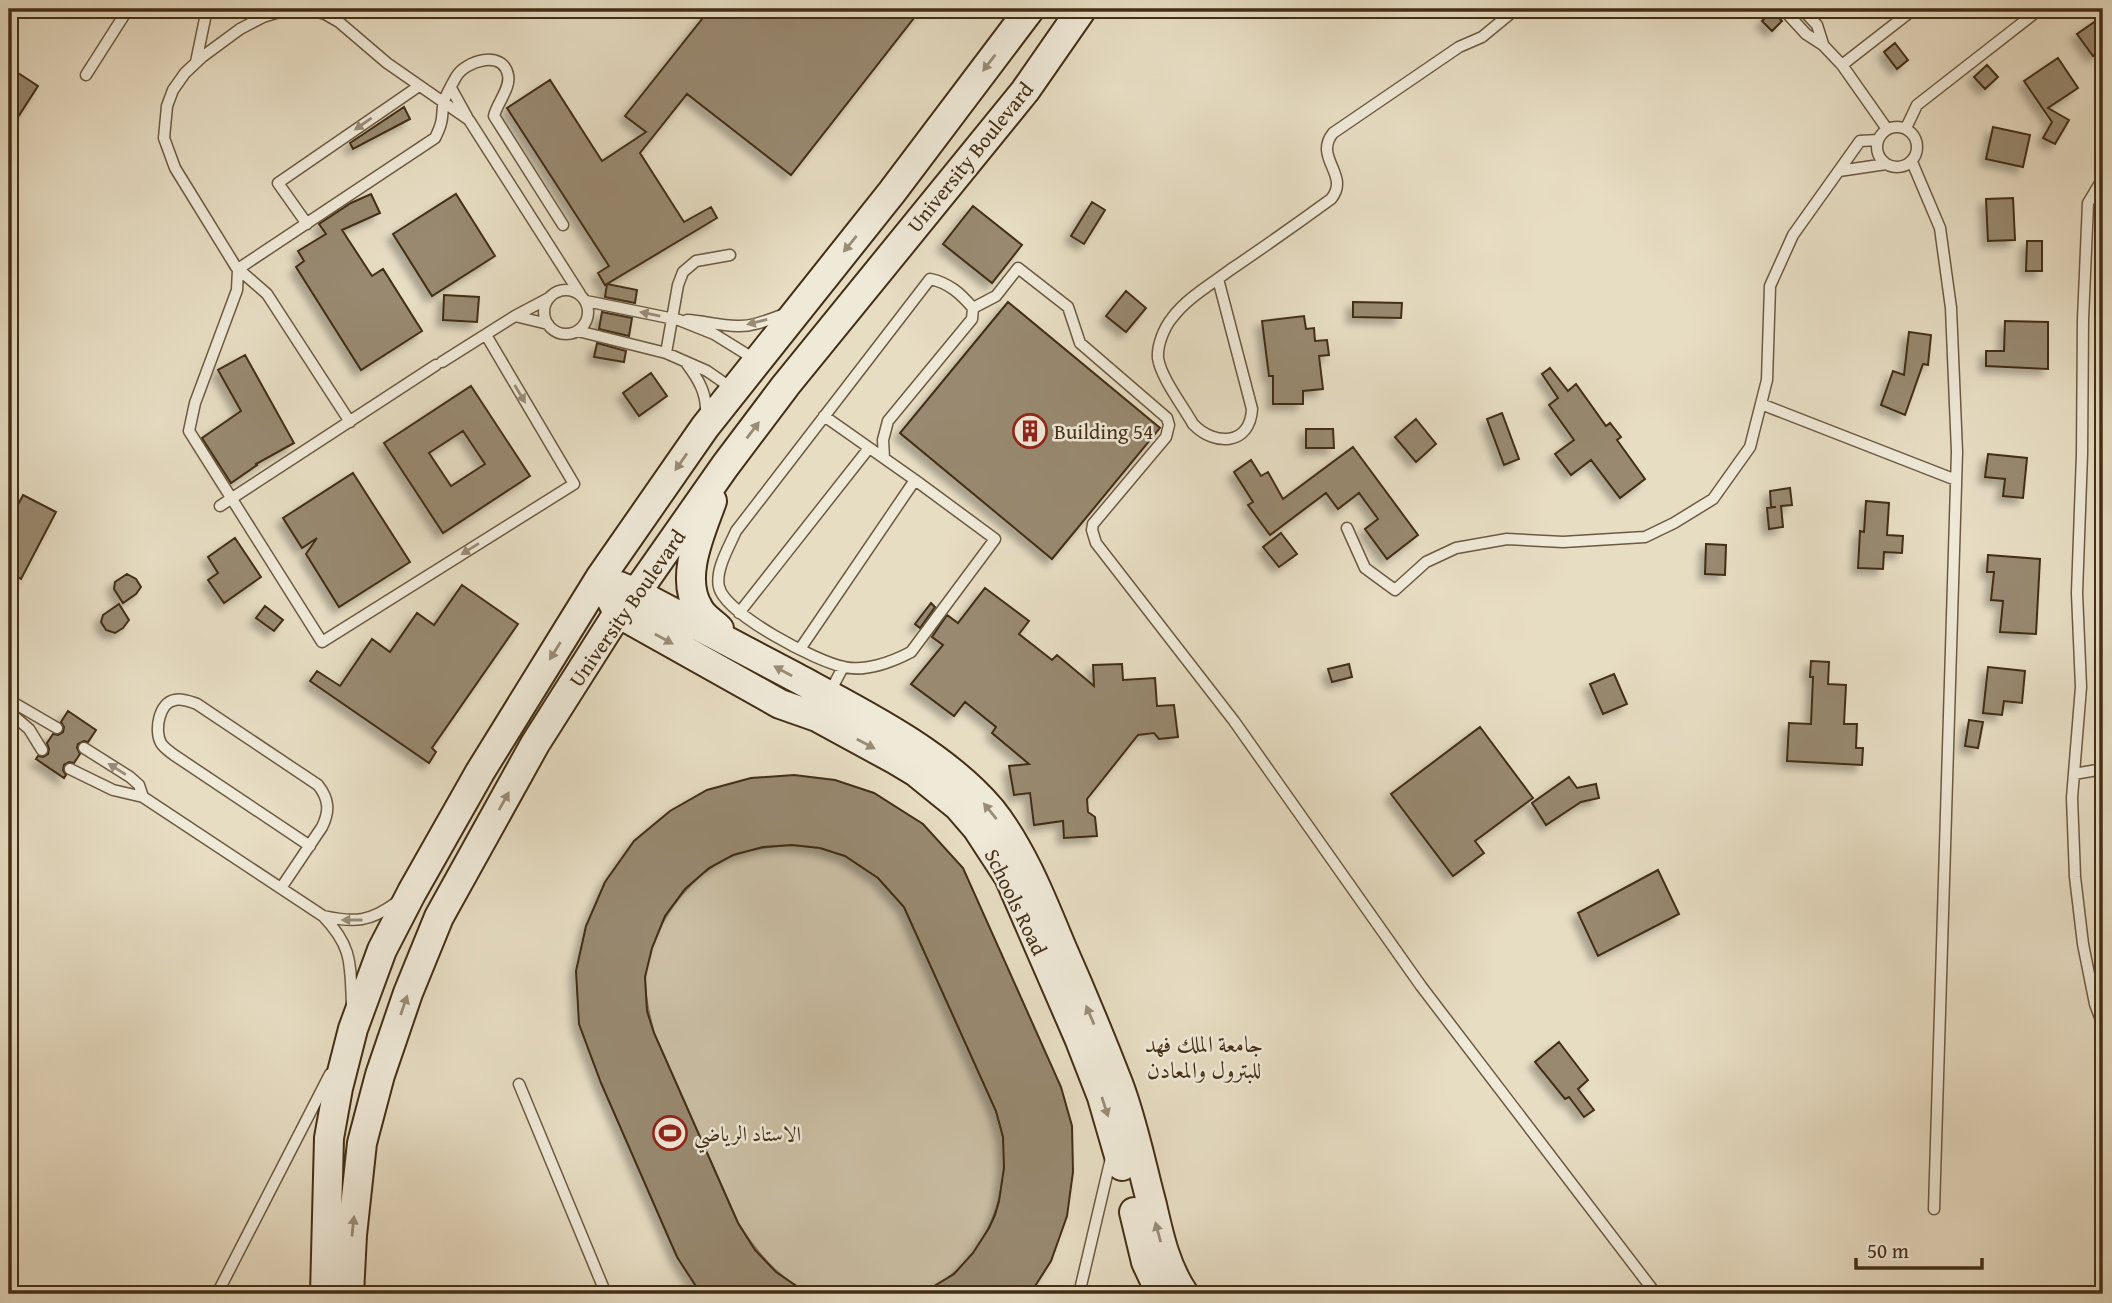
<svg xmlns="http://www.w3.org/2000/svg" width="2112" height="1303" font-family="'Gentium Book Plus',Amiri,serif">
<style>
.green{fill:#cbbfa5;stroke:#87765d;stroke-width:2}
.building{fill:#98896f;stroke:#432e15;stroke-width:2;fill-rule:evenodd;filter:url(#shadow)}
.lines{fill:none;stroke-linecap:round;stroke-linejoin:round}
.lane-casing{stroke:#6c5a40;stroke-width:13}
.secondary-casing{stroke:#432e15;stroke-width:32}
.lane{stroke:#efe9d8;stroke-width:10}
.secondary{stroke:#efe9d8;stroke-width:28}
.oneway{fill:#998c76}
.labels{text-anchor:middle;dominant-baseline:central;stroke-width:5;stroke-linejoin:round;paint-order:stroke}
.street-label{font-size:21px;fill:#432e15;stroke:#efe9d8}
.poi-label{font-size:21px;fill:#432e15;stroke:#efe9d8;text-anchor:start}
.neighbourhood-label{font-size:23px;fill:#432e15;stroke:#efe9d8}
</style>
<defs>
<filter id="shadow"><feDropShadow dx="-6" dy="6" stdDeviation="3.5" flood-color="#0004"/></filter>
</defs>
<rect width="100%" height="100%" fill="#e7ddc3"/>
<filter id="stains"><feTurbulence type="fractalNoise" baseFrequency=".00286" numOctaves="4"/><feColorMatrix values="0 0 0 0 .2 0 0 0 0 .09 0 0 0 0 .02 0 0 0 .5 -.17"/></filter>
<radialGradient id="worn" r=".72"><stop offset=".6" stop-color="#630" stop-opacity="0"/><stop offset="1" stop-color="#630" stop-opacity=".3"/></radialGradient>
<path class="green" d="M 792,845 L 820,848 L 845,856 L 878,878 L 904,907 L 996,1111 C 998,1119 1001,1128 1003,1137 C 1012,1200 980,1273 917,1294 L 812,1294 C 778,1279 757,1253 738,1223 L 654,1033 C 649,1015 645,999 645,980 C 646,932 689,872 734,855 C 752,848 773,846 792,845 Z"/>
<path class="building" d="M 710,9 L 921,9 L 791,175 L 687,94 L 640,153 L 684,222 L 711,207 L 717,218 L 605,285 L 598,273 L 609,266 L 507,108 L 550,80 L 602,161 L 646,132 L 625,116 Z
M 1772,11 L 1782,21 L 1772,31 L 1762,21 Z
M 2103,16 L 2103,48 L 2093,56 L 2077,34 Z
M 1895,43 L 1908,60 L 1897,69 L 1884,52 Z
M 2058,58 L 2078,88 L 2048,108 L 2069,120 L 2055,144 L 2043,138 L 2052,122 L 2024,81 Z
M 1987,65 L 1998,77 L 1985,89 L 1974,77 Z
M 9,67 L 38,86 L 18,117 L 9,111 Z
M 404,107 L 410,119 L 353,149 L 350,143 Z
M 1993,127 L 2030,135 L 2023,167 L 1986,159 Z
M 371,194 L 380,213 L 342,230 L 372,276 L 383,269 L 422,331 L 361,370 L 296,267 L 304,261 L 298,251 L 326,234 L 319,224 L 351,203 Z
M 456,194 L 495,256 L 432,296 L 393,234 Z
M 2013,198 L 2015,240 L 1988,241 L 1986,199 Z
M 1092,202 L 1105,210 L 1084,244 L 1071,236 Z
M 973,206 L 1022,245 L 992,283 L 943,244 Z
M 2027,241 L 2042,241 L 2042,271 L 2026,271 Z
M 607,284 L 637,290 L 635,303 L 605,297 Z
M 1126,291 L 1146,308 L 1126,332 L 1106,316 Z
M 444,295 L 479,297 L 477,322 L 443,320 Z
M 1008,302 L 1160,428 L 1052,559 L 900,433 Z
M 1353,302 L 1402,303 L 1401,318 L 1353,317 Z
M 602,312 L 632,318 L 629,336 L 599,329 Z
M 1304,316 L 1306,329 L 1314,328 L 1315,341 L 1327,340 L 1329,355 L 1319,356 L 1323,389 L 1303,391 L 1303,404 L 1273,404 L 1273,376 L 1269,376 L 1262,321 Z
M 2005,321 L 2048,322 L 2048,369 L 1986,366 L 1986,351 L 2004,351 Z
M 1909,332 L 1931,335 L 1928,365 L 1923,364 L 1905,415 L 1881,405 L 1893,371 L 1904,375 Z
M 597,343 L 626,351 L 624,362 L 594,357 Z
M 245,355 L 294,443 L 256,464 L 257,465 L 231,483 L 202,438 L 241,411 L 218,370 Z
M 1550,368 L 1568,391 L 1576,384 L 1606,426 L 1610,423 L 1621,437 L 1617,440 L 1645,479 L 1620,498 L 1591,460 L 1571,475 L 1555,454 L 1574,440 L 1549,405 L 1558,398 L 1542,374 Z
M 651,373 L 667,396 L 639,416 L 623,393 Z
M 471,386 L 530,476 L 443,533 L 384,443 ZM 463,431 L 485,464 L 451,486 L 429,453 Z
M 1502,413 L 1519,459 L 1504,465 L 1487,419 Z
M 1416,419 L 1436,444 L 1416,462 L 1395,437 Z
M 1306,429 L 1333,429 L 1334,448 L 1306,448 Z
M 1353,447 L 1418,535 L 1387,559 L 1365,529 L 1378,519 L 1359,493 L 1338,509 L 1326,493 L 1270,535 L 1248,505 L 1253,502 L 1234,472 L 1251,460 L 1261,476 L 1268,472 L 1283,499 Z
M 1988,454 L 2027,458 L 2023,498 L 2003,496 L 2005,479 L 1985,477 Z
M 353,473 L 410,562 L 339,607 L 306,554 L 317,538 L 302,548 L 283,518 Z
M 1790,488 L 1792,505 L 1781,506 L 1783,527 L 1769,529 L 1767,508 L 1776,507 L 1771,507 L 1770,491 Z
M 23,495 L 56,512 L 21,579 L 9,573 L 9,522 Z
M 1866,501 L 1889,503 L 1887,535 L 1903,536 L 1902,553 L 1884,552 L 1883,569 L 1858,568 L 1860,531 L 1864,532 Z
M 1281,533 L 1297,554 L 1279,567 L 1263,547 Z
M 235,538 L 261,577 L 224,603 L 208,580 L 218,573 L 208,557 Z
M 1706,544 L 1726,545 L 1725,575 L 1705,574 Z
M 1988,555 L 2040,559 L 2036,634 L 2000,632 L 2003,601 L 1991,600 L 1994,572 L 1987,572 Z
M 127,574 L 136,579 L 141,587 L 136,594 L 123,603 L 114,589 L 115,582 Z
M 462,585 L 518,624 L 432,748 L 436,752 L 429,763 L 310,681 L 317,671 L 340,686 L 372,639 L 390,652 L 417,613 L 434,625 Z
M 985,588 L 1029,621 L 1019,634 L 1052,660 L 1057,655 L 1094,686 L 1093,665 L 1122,664 L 1123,680 L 1155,678 L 1157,706 L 1174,705 L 1178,737 L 1159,739 L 1154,733 L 1138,735 L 1087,799 L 1088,812 L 1095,817 L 1097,836 L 1064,838 L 1063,821 L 1034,825 L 1030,793 L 1014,795 L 1009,766 L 1029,764 L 992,733 L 996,727 L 965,702 L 954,716 L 911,684 L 943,645 L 932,637 L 947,615 L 958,623 Z
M 931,603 L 935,607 L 920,628 L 915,624 Z
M 119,604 L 129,620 L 123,628 L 115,633 L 106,630 L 101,622 L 103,615 Z
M 265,606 L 283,620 L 274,631 L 256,618 Z
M 1811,661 L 1829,662 L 1828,684 L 1846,685 L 1844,724 L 1857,724 L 1856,748 L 1863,748 L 1862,765 L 1787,761 L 1789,723 L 1811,724 L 1813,677 L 1810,677 Z
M 1349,664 L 1352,677 L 1332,682 L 1328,669 Z
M 1988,667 L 2025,671 L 2022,703 L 2004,701 L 2002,715 L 1983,713 Z
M 1614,674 L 1627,704 L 1603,714 L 1590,684 Z
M 68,711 L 96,730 L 88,742 L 84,741 L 78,744 L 77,748 L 80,754 L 74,763 L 69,762 L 64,765 L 63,770 L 66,775 L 64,778 L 36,759 L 38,756 L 43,757 L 48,754 L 49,749 L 47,743 L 53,734 L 58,735 L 63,732 L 64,727 L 61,722 Z
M 1969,720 L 1983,722 L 1978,748 L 1965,746 Z
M 1480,727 L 1533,798 L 1475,841 L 1484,853 L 1453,876 L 1391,794 Z
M 794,775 L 835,780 L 874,793 L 923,824 L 963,868 L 1061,1087 L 1072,1126 L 1073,1172 L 1067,1216 L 1051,1261 L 1030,1294 L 921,1294 L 954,1274 L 973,1253 L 989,1228 L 995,1215 L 999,1201 L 1004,1168 L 1003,1137 L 996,1111 L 904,907 L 878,878 L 845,856 L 820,848 L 792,845 L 763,847 L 733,855 L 709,868 L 685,889 L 665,916 L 652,948 L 645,977 L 647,1011 L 654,1033 L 738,1223 L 755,1250 L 776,1272 L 808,1294 L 701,1294 L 677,1257 L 601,1083 L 579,1024 L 576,971 L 586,926 L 605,882 L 634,841 L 670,811 L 707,790 L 751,778 Z
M 1569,777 L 1577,788 L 1596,784 L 1599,798 L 1581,802 L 1546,825 L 1532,803 Z
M 1658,870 L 1679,914 L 1598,956 L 1578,913 Z
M 1559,1042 L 1588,1080 L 1578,1089 L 1594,1110 L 1584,1117 L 1569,1097 L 1565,1099 L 1535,1062 Z"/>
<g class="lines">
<g class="lane-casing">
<path id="lane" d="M 289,9 L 263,17 L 240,29 L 202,57 L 185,73 L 173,90 L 167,106 L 164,138 L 175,168 L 236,267 L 267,294 L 350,422
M 304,9 L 325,14 L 339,22 L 387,63 L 469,120 L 580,294
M 1783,9 L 1806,34 L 1823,45 L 1842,65 L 1887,129
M 1802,9 L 1817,25 L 1823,44
M 196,62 L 207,9
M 1842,65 L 1914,9
M 86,75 L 128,9
M 451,88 L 467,117
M1877 147a20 20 0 1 1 40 0a20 20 0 1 1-40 0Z
M 1906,128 L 1917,105 L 2040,9
M 1912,162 L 1940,228 L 1951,308 L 1957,452 L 1934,1209
M 1839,171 L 1886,164
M 2103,178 L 2088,203 L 2083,319 L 2082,454 L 2077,593 L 2081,687 L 2072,798 L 2075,877 L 2083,944 L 2095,1004 L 2103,1025
M 307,224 L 278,183 L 419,86
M 1218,279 L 1252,409 C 1250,445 1215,447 1193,424 C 1183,406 1161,378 1158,358 C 1157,345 1164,328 1172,318 C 1187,298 1210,285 1230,270 C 1264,247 1298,223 1331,199 C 1351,175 1313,158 1333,133 L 1459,47 L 1482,37 L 1516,9
M544 312a22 22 0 1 1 44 0a22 22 0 1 1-44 0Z
M 586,301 L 679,320 L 714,334 L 756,360
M 973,308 L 996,296 L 1018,268 L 1068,307 L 1080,343 L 1167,418 L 1169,425 L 1166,437 L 1093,524 L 1092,530 L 1096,543 L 1234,721 L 1421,986 L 1656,1294
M 515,316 L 548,324
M 687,320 C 704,321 720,326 737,326 C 753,327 770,319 785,314
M 578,331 L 666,353 L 707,371 L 733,389
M 486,335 L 574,484 L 322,642 L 189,431 L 195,403 L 237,290 L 238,269 L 435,138 C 437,134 440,128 441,123 C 443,116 442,108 444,101 C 447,93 452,84 456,77 C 465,61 503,49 508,75 C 511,88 497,103 494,116 L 563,225
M 666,353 L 678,285 L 683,272 L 696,261 L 730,255
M 442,362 L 515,316 L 549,298
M 687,364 C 699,380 707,394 706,414
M 1761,404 L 1956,480
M 884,458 L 883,440 L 888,421 L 972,319 L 973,308 C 960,293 949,283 930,279 L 736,531 C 729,547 715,570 719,587 C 725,614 817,662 844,667 C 865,672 892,662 911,652 L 995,539 L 915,480
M 220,506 L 436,365
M 1347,528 L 1365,568 L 1395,590 L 1426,562 L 1456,548 L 1507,539 L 1563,542 L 1645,537 L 1674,523 L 1713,499 L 1750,447 L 1767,380 L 1770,286 L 1793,235 L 1860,141 L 1878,140
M 739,613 L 869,448
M 800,649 L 915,480 L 824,416
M 830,692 L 843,667
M 9,700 L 57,728
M 9,712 L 29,729 L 42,750
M 84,748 L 130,777 L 139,785 L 143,797
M 70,769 L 113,790 L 143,797 L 323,916
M 2074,774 L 2103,769
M 281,888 L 322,827 C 330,811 329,799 318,785 L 197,704 C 191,702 182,698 175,700 C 159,702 154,731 161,743 C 163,747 170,752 174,755 L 310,846
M 352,1005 C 350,964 353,947 323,916 C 355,923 370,922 397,902
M 519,1084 L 606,1294
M 217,1294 L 330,1074
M 1079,1294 L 1111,1158"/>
</g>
<g class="secondary-casing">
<path id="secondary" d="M 712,501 C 701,532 679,578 699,609 C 703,617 713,623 719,629
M 619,586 L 636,593 C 689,621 742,649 795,677 C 860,712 943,753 991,810 C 1022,849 1042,900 1061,946 C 1081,991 1100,1037 1118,1083 C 1133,1122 1141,1164 1152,1205 C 1159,1236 1166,1268 1184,1294
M 611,599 L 618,613 L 780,704 L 817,717 L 896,760 L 916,772 L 958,806 L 977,828 L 1009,877 L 1079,1038 L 1102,1097 L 1122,1166
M 1134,1212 L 1146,1262 L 1161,1294
M 325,1294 L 329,1138 L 338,1088 L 353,1029 L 382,950 L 412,892 L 480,772 L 600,578 L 705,427 L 892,192 L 1030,9
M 349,1294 L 352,1235 L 362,1143 L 380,1075 L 408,993 L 439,917 L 535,744 L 618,613 L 636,593 L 725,466 L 786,385 L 1025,91 L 1082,9"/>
</g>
<use href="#lane" class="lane"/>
<use href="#secondary" class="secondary"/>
</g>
<defs><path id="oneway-solid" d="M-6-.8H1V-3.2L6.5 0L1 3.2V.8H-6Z" transform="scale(1.75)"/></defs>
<g class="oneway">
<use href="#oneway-solid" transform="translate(989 63) rotate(127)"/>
<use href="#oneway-solid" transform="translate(363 124) rotate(145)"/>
<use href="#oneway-solid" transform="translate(850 244) rotate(129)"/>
<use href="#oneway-solid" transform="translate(650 314) rotate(-168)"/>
<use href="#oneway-solid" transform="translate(757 322) rotate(166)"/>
<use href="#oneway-solid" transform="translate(520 394) rotate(59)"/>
<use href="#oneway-solid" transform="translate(753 430) rotate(-53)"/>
<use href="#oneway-solid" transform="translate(681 462) rotate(125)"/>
<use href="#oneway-solid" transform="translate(470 549) rotate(148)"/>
<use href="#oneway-solid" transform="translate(664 639) rotate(29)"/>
<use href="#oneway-solid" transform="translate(555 651) rotate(122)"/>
<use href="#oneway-solid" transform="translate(783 671) rotate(-151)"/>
<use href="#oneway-solid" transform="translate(866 744) rotate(28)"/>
<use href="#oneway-solid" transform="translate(117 769) rotate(-148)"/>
<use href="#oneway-solid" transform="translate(504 801) rotate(-61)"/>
<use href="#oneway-solid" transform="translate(990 811) rotate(-129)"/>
<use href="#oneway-solid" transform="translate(352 920) rotate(180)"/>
<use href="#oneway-solid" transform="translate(404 1005) rotate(-71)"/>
<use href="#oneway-solid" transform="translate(1090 1015) rotate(-113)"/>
<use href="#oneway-solid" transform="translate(1105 1107) rotate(72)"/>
<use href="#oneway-solid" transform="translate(353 1226) rotate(-84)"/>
<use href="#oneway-solid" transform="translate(1158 1232) rotate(-105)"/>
</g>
<defs>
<g id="building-ring" transform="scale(1.75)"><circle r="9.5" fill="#efe9d8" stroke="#8f2418" stroke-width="1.5"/><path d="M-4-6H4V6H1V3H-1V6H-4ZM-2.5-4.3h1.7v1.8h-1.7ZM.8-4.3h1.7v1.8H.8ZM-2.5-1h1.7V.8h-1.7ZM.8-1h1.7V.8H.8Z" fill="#8f2418"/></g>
<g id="stadium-ring" transform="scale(1.75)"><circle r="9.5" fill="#efe9d8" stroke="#8f2418" stroke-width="1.5"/><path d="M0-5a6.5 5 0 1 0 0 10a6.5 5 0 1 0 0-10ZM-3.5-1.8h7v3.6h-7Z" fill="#8f2418"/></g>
</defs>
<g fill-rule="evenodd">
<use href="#building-ring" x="1030" y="431"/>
<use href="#stadium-ring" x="670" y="1133"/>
</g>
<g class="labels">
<g class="street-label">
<text transform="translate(970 157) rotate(-51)">University Boulevard</text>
<text transform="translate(627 608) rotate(-55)">University Boulevard</text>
<text transform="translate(1016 902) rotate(64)">Schools Road</text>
</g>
<g class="poi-label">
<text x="1054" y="431">Building 54</text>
<text x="694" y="1133">الاستاد الرياضي</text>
</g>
<g class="neighbourhood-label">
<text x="1204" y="1043">جامعة الملك فهد<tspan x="1204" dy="26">للبترول والمعادن</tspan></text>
</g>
</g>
<rect width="2112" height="1303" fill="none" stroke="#e7ddc3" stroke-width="35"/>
<rect x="10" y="10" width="2091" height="1282" fill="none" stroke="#432e15" stroke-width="3.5"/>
<rect x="18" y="18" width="2077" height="1268" fill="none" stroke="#432e15" stroke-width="2"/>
<path d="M1856 1258v10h126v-10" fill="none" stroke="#432e15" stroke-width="3.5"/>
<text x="1867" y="1258" font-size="21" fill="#432e15" stroke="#efe9d8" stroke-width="5" paint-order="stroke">50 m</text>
<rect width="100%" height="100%" filter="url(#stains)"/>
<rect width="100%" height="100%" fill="url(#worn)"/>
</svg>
